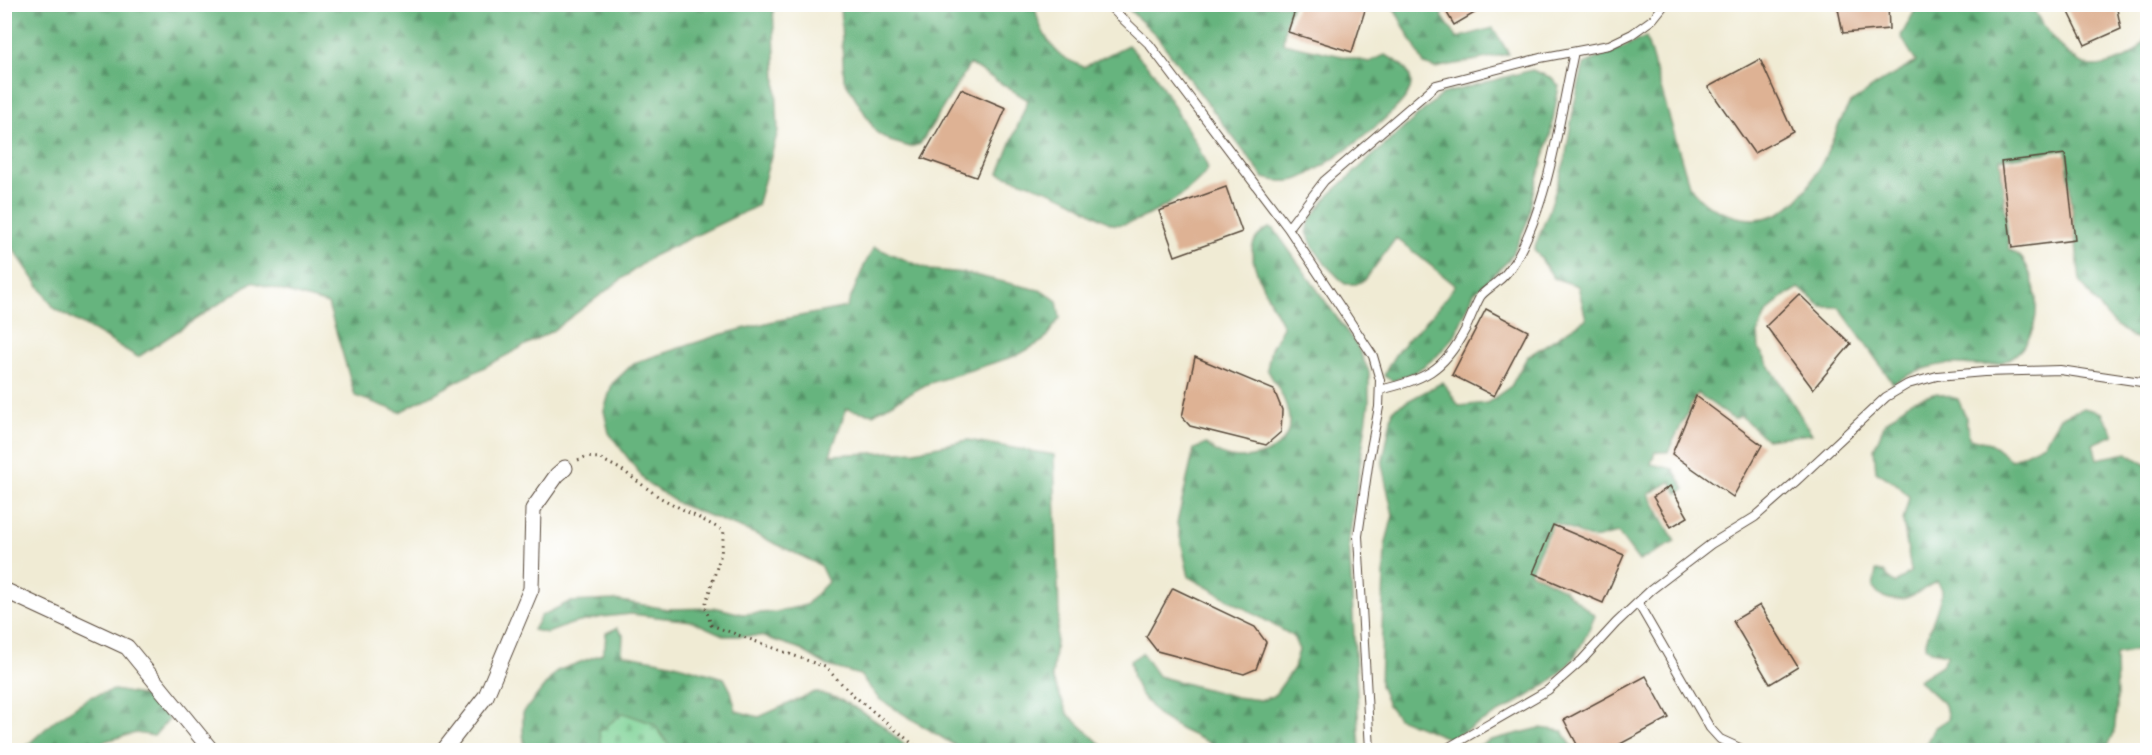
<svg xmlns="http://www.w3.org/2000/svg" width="2152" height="755" font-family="'Comic Neue',sans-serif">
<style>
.forest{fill:url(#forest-firs);stroke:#506f4e;stroke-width:1.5}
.cemetery{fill:url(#cemetery-stones);stroke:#5c7e5a;stroke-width:1.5}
.building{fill:#deb294}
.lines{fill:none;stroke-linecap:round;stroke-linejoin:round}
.service-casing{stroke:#564739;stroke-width:10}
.minor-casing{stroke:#564739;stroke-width:17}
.path{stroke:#564739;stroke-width:3;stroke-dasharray:1.5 4.5;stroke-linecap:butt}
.service{stroke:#fff;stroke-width:8}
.minor{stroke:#fff;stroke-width:15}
</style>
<defs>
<pattern id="forest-firs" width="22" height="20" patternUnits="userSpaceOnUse" patternTransform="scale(1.5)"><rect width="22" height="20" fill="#66b47e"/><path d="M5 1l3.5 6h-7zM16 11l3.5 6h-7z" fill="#559367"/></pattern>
<pattern id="cemetery-stones" width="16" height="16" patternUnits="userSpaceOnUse" patternTransform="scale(1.5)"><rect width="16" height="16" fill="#7dd295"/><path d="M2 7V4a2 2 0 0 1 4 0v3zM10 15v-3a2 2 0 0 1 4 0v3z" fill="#6db480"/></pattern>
</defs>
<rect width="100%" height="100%" fill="#fff"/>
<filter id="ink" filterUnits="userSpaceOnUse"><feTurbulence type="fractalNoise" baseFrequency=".0167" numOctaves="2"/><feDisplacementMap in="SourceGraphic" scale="12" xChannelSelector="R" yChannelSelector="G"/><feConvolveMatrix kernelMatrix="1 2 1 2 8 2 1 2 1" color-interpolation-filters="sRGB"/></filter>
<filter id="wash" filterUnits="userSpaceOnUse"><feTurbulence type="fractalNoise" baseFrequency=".008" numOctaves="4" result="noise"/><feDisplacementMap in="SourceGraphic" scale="24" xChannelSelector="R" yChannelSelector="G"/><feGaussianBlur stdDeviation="1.35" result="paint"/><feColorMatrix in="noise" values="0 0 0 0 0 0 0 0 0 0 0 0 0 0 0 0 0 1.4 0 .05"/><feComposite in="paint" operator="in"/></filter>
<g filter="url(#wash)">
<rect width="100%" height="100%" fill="#f0ebd4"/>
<path class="forest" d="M 4,5 L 773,5 L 778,131 L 757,206 L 653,256 L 552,331 L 400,412 L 355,396 L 328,304 L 252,282 L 138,357 L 54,308 L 5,237 Z
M 840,5 L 1035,5 C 1037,23 1047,44 1062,56 C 1069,61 1078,64 1084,67 L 1128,45 L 1154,73 L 1197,145 L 1208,168 C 1200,188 1134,230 1113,224 C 1102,221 1080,204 1068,199 C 1046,188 1021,182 999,173 L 1028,100 L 970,64 L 920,144 L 910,147 L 890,141 L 876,132 L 844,79 Z
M 1124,5 L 1292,5 L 1286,21 L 1283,43 L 1369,62 L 1385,55 C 1398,61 1415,72 1410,89 C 1405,109 1317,175 1296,180 C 1285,183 1275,181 1264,178 L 1156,35 Z
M 1389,5 L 1444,5 L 1442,16 L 1457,38 L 1493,28 L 1509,54 L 1435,68 L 1424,64 L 1395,10 Z
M 1918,5 L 2031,5 C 2042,25 2063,57 2087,65 C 2098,68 2112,63 2123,59 C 2134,54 2144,45 2147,33 L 2147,344 L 2132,337 L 2113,323 L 2095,302 L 2080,281 L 2066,150 L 2000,159 L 2009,249 C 2013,252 2020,255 2023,260 C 2030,270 2035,287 2036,299 C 2039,331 2022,363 1987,365 C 1974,366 1962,363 1950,364 C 1929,365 1911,373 1893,383 L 1839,307 L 1822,307 L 1799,288 L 1780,299 L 1766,314 L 1758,332 L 1759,349 L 1812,434 L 1766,439 L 1741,416 L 1733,419 L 1697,393 L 1668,452 L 1655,452 L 1651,464 L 1673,469 L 1685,489 L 1678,493 L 1671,481 L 1649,494 L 1675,542 L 1639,561 L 1618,533 L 1593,539 L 1553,522 L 1530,572 L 1563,589 L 1595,616 C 1587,633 1580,651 1568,665 C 1540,695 1487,718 1450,739 L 1398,718 L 1388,705 L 1380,685 L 1385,546 L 1393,515 L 1382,465 L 1393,409 L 1443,382 L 1459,406 L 1487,403 L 1511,386 L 1527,357 L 1586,319 L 1578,286 L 1554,278 L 1534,249 L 1549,211 L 1565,160 L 1574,105 L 1584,64 L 1646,37 L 1689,185 C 1701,204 1716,211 1737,217 C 1788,229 1813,185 1830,146 C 1836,133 1841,116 1850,104 C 1854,100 1860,97 1865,93 C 1881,80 1898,73 1916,62 L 1901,36 Z
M 1532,70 L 1552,78 L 1559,86 L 1550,137 L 1533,192 L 1528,220 L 1516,247 L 1507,262 L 1474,293 L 1454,337 L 1436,357 L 1415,372 L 1393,381 L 1384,376 C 1395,349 1409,339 1428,319 C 1438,309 1447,296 1455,285 L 1396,238 L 1365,280 L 1356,284 L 1345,284 L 1326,265 L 1313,247 L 1307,232 L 1310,220 L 1329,195 L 1442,94 Z
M 1269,228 L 1274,229 L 1357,346 L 1369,372 L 1369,403 L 1349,540 L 1360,750 L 1225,750 L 1182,730 L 1159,716 L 1141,695 L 1133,678 L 1130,661 L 1142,653 L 1158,676 L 1236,697 L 1261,700 L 1274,696 L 1294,668 L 1299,650 L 1293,636 L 1189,577 L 1177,523 L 1194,449 L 1206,444 C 1213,450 1220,455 1230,457 C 1255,461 1291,450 1289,420 C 1288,401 1276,385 1267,369 L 1271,349 L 1283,326 C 1274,308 1247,263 1253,245 C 1255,237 1262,232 1269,228 Z
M 874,247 L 930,270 L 965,273 L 1043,291 L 1057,301 L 1060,318 L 1043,341 L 1018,355 L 927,384 L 873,414 L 846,409 L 830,455 L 915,451 L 968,440 L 1054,455 L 1059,615 L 1052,678 L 1068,714 L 1107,750 L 967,750 L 954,745 L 879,699 L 860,675 L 828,666 L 798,648 L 761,636 L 725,636 L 692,621 L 631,614 L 603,617 L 571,624 L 547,633 L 533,630 L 541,616 L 569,602 L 615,600 L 667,609 L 718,608 L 742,614 L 776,612 L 806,605 L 828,582 L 820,565 L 753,533 L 679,504 L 646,482 L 609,433 L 604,411 L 612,384 L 634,363 L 719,335 L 774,321 L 847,307 L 864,266 Z
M 1937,393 L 1958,399 L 1966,418 L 1969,438 L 1990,443 L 2011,460 L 2044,444 L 2060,417 L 2084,408 L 2102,413 L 2114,435 L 2093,444 L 2097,459 L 2127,453 L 2145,464 L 2147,464 L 2147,643 L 2136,650 L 2116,654 L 2117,707 L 2114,733 L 2106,750 L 1923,750 L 1934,728 L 1948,719 L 1945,705 L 1918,680 L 1942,665 L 1948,654 L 1931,651 L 1925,646 C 1929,627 1939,610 1942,590 L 1937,581 C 1916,594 1893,612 1873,588 L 1876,571 L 1884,572 L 1895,584 L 1911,571 L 1903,521 L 1909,497 L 1898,485 L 1876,471 L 1874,449 L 1885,423 L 1911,401 Z
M 617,628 L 623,635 L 622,654 L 671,663 L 724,678 L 731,691 L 736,711 L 759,717 L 815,692 L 837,698 L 859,710 L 882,725 L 910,750 L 525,750 L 523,732 L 523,713 L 542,689 L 557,671 L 602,654 L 605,646 L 606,633 Z
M 114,690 C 144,695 148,694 169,719 L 154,736 L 136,733 L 105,741 L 93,750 L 22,750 L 54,721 L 90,697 Z
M 1540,728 L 1563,731 L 1574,750 L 1469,750 L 1491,740 Z"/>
<path class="cemetery" d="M 623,713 L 654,724 L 672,750 L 602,750 L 599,732 Z"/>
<g id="blocks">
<path class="building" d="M 1297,4 L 1358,4 L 1366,7 L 1352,52 L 1288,32 Z
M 1462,4 L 1490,4 L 1454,25 L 1447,13 Z
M 1837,4 L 1888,4 L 1889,29 L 1843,33 Z
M 2065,4 L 2116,4 L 2121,29 L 2085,45 Z
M 1760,59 L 1793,132 L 1754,153 L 1708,87 Z
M 961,89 L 1006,108 L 976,177 L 922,158 Z
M 2065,154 L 2075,240 L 2012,248 L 2001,162 Z
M 1226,187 L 1242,232 L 1175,256 L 1159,211 Z
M 1799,294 L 1851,344 L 1813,389 L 1766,326 Z
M 1486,309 L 1528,331 L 1494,396 L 1452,375 Z
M 1195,357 L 1274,390 L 1282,410 L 1281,432 L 1266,445 L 1190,426 L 1182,417 Z
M 1696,396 L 1762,445 L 1733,497 L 1672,454 Z
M 1670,486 L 1688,517 L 1671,527 L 1653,497 Z
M 1553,525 L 1624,555 L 1603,603 L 1533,573 Z
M 1173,588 L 1255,627 L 1266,642 L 1256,669 L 1244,674 L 1157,651 L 1146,637 Z
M 1760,605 L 1798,667 L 1770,684 L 1733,621 Z
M 1646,676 L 1669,718 L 1609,750 L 1580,750 L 1564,720 Z"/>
</g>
</g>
<g filter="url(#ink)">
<use href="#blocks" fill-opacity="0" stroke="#564739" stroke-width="1.5"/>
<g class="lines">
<g class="service-casing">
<path id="service" d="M 1107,4 L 1149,44 L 1288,228 L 1373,356 L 1380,380 L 1379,407 L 1369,459 L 1358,536 L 1370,750
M 1288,228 L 1324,181 L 1436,85 L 1540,58 L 1609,45 L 1632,34 L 1653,19 L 1665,4
M 1380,390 C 1424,379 1443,372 1465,330 C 1470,320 1474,308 1480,297 C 1484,291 1492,287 1497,282 C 1504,277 1510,269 1515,261 C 1550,200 1559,120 1574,52
M 1638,603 L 1710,728 L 1720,739 L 1744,750
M 1444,750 L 1548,690 L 1582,660 L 1616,623 L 1651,590 L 1711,544 L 1755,517 L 1795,482 L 1886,397 L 1908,384 L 1937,376 L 1984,372 L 2060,370 L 2148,383"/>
</g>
<g class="minor-casing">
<path id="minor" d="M 4,590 L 127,647 L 211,750
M 444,750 L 486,696 L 531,589 L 533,509 L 557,475 L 565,468"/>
</g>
<path class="path" d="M 578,460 L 585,457 L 599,458 L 622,470 L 659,497 L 724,531 L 721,554 L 705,606 L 711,625 L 825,667 L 853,695 L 914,745 L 925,750"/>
<use href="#service" class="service"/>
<use href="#minor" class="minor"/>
</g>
</g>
<rect width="2152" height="755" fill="none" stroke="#fff" stroke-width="24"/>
</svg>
